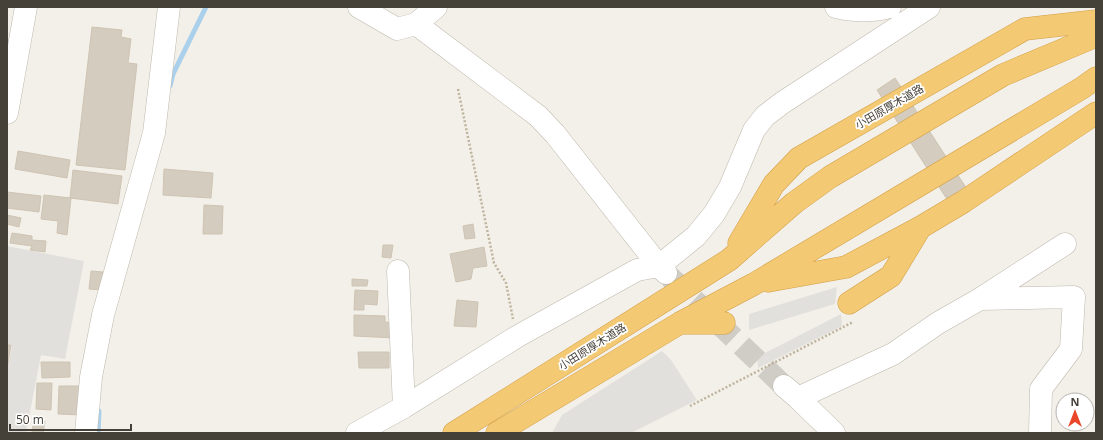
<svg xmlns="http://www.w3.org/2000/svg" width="1103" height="440" font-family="'Open Sans','Noto Sans JP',sans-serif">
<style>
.parking{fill:#e2e0dd}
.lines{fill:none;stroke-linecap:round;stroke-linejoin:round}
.stream{stroke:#aad0eb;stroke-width:5}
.building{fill:#d4ccbf;stroke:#cec4b3}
.minor-tunnel{stroke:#d0cdc6;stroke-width:22;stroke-dasharray:22 11;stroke-linecap:butt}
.minor-casing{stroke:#beb8ac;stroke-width:23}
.highway-casing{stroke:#d29e44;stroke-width:23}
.path{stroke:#bfb49e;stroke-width:2.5;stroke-dasharray:2 2;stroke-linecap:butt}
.minor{stroke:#fff;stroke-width:22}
.highway{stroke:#f3c974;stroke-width:22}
.labels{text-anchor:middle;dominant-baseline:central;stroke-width:3.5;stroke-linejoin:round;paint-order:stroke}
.street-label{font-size:11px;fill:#464138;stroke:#fff}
</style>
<rect width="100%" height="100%" fill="#f3f0e9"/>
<path class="parking" d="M 7,246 L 84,261 L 65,359 L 41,355 L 26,433 L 7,433 L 7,370 L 12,347 L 7,346 Z
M 837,287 L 835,304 L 749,330 L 749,314 Z
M 841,314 L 842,326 L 758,368 L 757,357 Z
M 662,351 L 671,360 L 697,400 L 631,433 L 552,433 L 562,415 Z"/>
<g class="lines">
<path class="stream" d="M 170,86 L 173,74 L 206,7
M 98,433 L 99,411"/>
</g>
<path class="building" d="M 92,27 L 122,30 L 121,37 L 131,39 L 128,63 L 137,64 L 125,170 L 76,165 Z
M 895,78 L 976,203 L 957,215 L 877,90 Z
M 18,151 L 70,160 L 67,178 L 15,169 Z
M 164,169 L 213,173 L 211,198 L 163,195 Z
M 73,170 L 122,176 L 118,204 L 70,198 Z
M 7,192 L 41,196 L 39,212 L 7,208 Z
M 44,195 L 71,198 L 67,235 L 57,233 L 58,221 L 41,219 Z
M 204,205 L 223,206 L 222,234 L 203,234 Z
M 7,215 L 21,218 L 19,227 L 7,224 Z
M 473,224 L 475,238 L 465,239 L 463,226 Z
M 12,233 L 32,236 L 32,240 L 46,241 L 45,252 L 30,250 L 32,246 L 10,243 Z
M 383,245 L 393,245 L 391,258 L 382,257 Z
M 484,247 L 487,266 L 473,268 L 471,279 L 456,282 L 450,254 Z
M 91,271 L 103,272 L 101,290 L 89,289 Z
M 352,279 L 368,280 L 367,286 L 352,286 Z
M 355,290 L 378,291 L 377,305 L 364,304 L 364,310 L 354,310 Z
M 457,300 L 478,302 L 476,327 L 454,326 Z
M 354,315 L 385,316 L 385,322 L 396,323 L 395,338 L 354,336 Z
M 7,345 L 11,345 L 7,369 Z
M 358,352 L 389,352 L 389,368 L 359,368 Z
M 41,362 L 70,362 L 70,377 L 42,378 Z
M 37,383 L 52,383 L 51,410 L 36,409 Z
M 59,386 L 83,386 L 82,415 L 58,414 Z
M 34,419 L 45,421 L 43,433 L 32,433 Z"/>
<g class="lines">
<path class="minor-tunnel" d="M 670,277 L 784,386"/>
<g class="minor-casing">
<path id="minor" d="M 359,7 L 397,29 L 416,24 L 436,7
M 836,7 C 853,11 872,12 890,7
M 416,24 L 538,116 L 555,134 L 659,266 L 666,273
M 7,113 L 26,7
M 398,271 L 404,407
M 980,299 L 1074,297 L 1071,349 L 1041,389 L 1040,433
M 784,386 L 798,398 L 834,433
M 798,398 L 893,354 L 938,323 L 980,299 L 1065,244
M 86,433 L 91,377 L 103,315 L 154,133 L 169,7
M 357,433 L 404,407 L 518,336 L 637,270 L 659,266 L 696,236 L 714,214 L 730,187 L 754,130 L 765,116 L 782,103 L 929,7"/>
</g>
<g class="highway-casing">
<path id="highway" d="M 739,243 L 774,184 L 799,158 L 1025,29 L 1096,21
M 768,281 L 846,267 L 921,227 L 963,202 L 1096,113
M 849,303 L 891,276 L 920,228
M 683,323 L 724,323
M 454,433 L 729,260 L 794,203 L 830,177 L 1003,75 L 1096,36
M 497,433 L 680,323 L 754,284 L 1082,88 L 1096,78"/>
</g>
<path class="path" d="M 458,89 L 494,263 L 506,283 L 513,319
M 690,406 L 853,322"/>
<use href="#minor" class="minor"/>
<use href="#highway" class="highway"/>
</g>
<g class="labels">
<g class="street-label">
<text transform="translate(889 106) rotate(-30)">小田原厚木道路</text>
<text transform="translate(592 346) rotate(-32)">小田原厚木道路</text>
</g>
</g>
<rect width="1103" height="440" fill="none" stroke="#464138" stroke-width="16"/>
<g transform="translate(1075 412)"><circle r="19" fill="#ffffff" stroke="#b5b3af"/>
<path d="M0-3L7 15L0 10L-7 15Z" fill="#ea4729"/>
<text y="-6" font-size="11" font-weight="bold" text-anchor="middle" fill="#464138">N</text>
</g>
<path d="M10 424v6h121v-6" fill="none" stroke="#464138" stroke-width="2"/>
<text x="16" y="424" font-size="12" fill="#464138" stroke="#ffffff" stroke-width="3" paint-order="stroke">50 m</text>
</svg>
